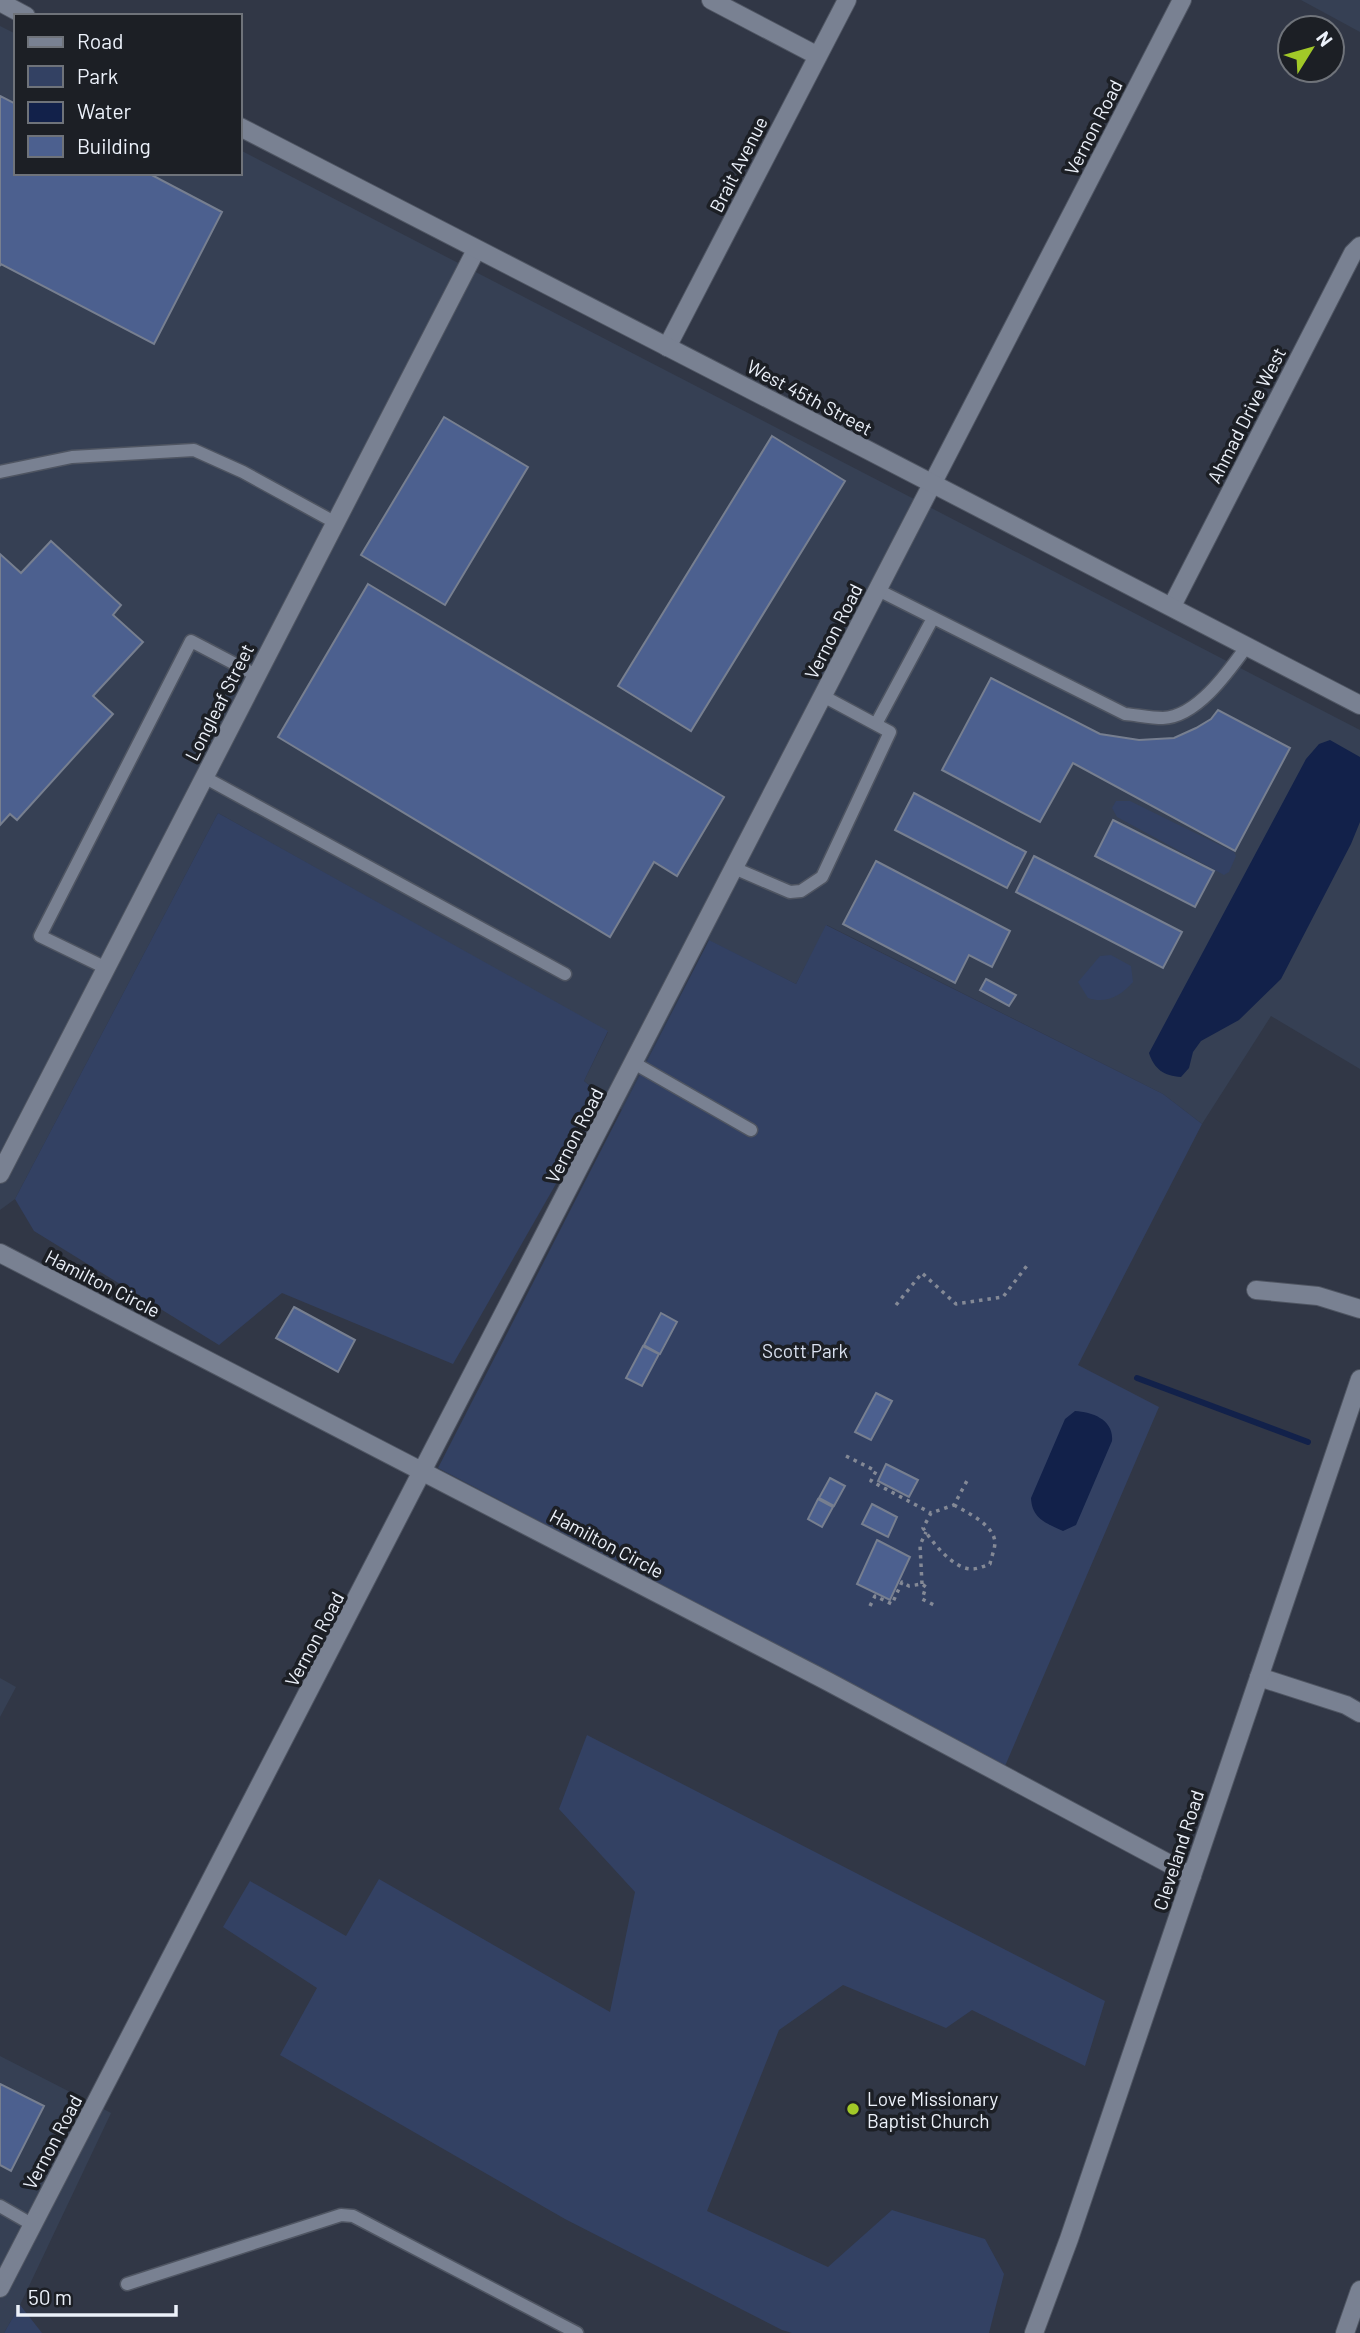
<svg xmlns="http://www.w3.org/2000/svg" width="1360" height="2333" font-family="Barlow,sans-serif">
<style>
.built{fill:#364054}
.green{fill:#334163}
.water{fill:#12214a}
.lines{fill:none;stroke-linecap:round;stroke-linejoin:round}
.stream{stroke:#12214a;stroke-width:6}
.building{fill:#4c608f;stroke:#777f90;stroke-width:2}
.service-casing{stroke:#4f5562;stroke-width:15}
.minor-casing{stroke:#4f5562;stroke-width:20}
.tertiary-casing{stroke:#4f5562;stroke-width:20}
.path{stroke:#848996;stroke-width:3.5;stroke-dasharray:3.5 5;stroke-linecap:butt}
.service{stroke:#798192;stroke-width:12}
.minor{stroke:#798192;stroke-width:18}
.tertiary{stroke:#798192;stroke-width:18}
.poi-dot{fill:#a2c928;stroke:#1c1f25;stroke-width:2.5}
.labels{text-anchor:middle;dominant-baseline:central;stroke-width:7;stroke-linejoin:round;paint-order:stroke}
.street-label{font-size:19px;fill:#ecf1fa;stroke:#1c1f25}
.park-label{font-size:19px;fill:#dbe2f1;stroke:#1c1f25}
.poi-label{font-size:19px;fill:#ecf1fa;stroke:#1c1f25;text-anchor:start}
</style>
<rect width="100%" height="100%" fill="#313746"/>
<path class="built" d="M 1301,0 L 1360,0 L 1360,32 Z
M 0,26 L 16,34 L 16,173 L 240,173 L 240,150 L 1360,730 L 1360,1069 L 1271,1016 L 1202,1124 L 1163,1094 L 827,925 L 796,984 L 708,940 L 622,1110 L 584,1081 L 608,1032 L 218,813 L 15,1199 L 0,1210 Z
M 0,1678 L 16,1687 L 0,1717 Z
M 0,2056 L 111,2113 L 20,2305 L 4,2333 L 0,2333 Z"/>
<path class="green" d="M 1116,801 L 1130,801 L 1234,852 L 1236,856 L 1229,872 L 1224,875 L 1117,817 L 1112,808 Z
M 218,813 L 608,1031 L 584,1081 L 605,1098 L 453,1364 L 282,1293 L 219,1345 L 34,1231 L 15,1199 Z
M 826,925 L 1163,1094 L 1202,1124 L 1078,1365 L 1159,1407 L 1005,1766 L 438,1468 L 709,940 L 796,984 Z
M 1111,955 L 1131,966 L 1133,982 C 1121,996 1106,1004 1088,998 L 1078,982 L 1100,956 Z
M 587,1735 L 1105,2001 L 1085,2066 L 972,2010 L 946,2028 L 843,1985 L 779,2030 L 707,2211 L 828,2267 L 892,2210 L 985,2239 L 1004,2274 L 989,2333 L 792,2333 L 782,2330 L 565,2219 L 280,2055 L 317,1988 L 223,1927 L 250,1881 L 346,1936 L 379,1879 L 610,2012 L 635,1892 L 559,1809 Z
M 20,2305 L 42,2333 L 4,2333 Z"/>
<path class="water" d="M 1330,740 L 1360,757 L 1360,822 L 1351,844 L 1281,979 L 1239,1020 L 1201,1041 L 1193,1052 L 1189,1068 L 1181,1077 C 1164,1076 1154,1069 1149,1053 L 1306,759 L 1319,744 Z
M 1075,1411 C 1093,1412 1114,1420 1112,1441 L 1076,1525 L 1063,1531 C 1046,1523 1032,1519 1031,1498 L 1065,1419 Z"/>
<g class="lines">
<path class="stream" d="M 1137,1378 L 1308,1442"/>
</g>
<path class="building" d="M 0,96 L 16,104 L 16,173 L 148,173 L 222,212 L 154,344 L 1,264 L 0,266 Z
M 444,417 L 528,467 L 445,605 L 361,555 Z
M 772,436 L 845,481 L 691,731 L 618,686 Z
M 51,541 L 121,605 L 113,615 L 143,642 L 93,696 L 113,714 L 17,820 L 10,814 L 0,825 L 0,554 L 21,573 Z
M 368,584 L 724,797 L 677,876 L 654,862 L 610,937 L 278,737 Z
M 991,678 L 1100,734 L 1139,740 L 1174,738 L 1196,728 L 1211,719 L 1218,710 L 1290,748 L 1235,851 L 1073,763 L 1040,822 L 942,770 Z
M 914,793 L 1026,852 L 1007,888 L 895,830 Z
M 1113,820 L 1214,871 L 1195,907 L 1095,856 Z
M 1034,856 L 1182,932 L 1163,968 L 1016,892 Z
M 876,861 L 1010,931 L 992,967 L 969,955 L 955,983 L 843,924 Z
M 986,979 L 1016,995 L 1009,1006 L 980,990 Z
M 294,1307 L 355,1340 L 338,1372 L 276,1338 Z
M 661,1313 L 677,1322 L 660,1354 L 644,1345 Z
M 643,1346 L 659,1354 L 642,1386 L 626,1378 Z
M 876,1393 L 892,1401 L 871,1440 L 855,1432 Z
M 886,1464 L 918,1480 L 909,1497 L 878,1481 Z
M 830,1478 L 845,1486 L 834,1506 L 819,1498 Z
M 818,1499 L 833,1507 L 822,1527 L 808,1519 Z
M 872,1504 L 897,1517 L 888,1537 L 862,1524 Z
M 877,1540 L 910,1557 L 890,1600 L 857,1584 Z
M 0,2084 L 44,2106 L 11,2171 L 0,2165 Z"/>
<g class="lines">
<g class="service-casing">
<path id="service" d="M 0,472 L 72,457 L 194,450 L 243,472 L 336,523
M 878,590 L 1125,714 C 1137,715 1150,718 1163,718 C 1197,717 1229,671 1247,646
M 876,724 L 933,618
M 204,777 L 565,974
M 734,868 L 790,892 L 801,891 L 822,877 L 890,732 L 823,696
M 106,968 L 40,936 L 191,641 L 256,675
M 634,1063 L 751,1130
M 0,2206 L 33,2225
M 127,2284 L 341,2215 L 353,2216 L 577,2333"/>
</g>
<g class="minor-casing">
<path id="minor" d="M 711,0 L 818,56
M 667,347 L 847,0
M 1172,606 L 1353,253 L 1360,246
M 0,1174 L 476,250
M 0,1253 L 827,1681 L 1192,1876
M 1256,1290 L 1318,1296 L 1360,1309
M 1259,1677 L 1346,1705 L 1360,1713
M 0,2288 C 398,1527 789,763 1182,0
M 1345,2333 L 1360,2290"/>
</g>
<g class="tertiary-casing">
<path id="tertiary" d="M 0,2 L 26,16
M 240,127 C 613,320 988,510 1360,705
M 1034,2333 L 1069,2239 L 1360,1379"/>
</g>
<path class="path" d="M 896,1305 L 922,1273 L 956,1304 L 1003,1297 L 1029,1263
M 846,1456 L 876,1471 L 871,1481 L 931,1513
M 954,1505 C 968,1513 993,1524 995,1542 C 995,1549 991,1558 990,1564 C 984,1566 978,1569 972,1569 C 953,1569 933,1543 923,1528 L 931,1513 L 954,1505 L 969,1477
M 922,1584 L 920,1545 L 926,1532
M 870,1606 L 875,1596 L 892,1604 L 902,1582 L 909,1586 L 922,1584 L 926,1587 L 922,1599 L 936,1606"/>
<use href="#service" class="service"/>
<use href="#minor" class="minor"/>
<use href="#tertiary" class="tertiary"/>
</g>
<circle class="poi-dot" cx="853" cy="2109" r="7"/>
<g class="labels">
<g class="street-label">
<text transform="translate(1093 127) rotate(-63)">Vernon Road</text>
<text transform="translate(738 164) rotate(-63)">Brait Avenue</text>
<text transform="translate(810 397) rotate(28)">West 45th Street</text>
<text transform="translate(1246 415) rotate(-63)">Ahmad Drive West</text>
<text transform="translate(833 631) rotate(-63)">Vernon Road</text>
<text transform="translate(219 702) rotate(-63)">Longleaf Street</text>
<text transform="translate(574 1135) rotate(-63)">Vernon Road</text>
<text transform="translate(103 1283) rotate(27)">Hamilton Circle</text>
<text transform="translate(607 1543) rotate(28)">Hamilton Circle</text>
<text transform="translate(314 1639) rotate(-62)">Vernon Road</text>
<text transform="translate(1178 1850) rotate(-72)">Cleveland Road</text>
<text transform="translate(52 2142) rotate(-62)">Vernon Road</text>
</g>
<g class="park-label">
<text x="805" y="1350">Scott Park</text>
</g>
<g class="poi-label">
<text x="867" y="2098">Love Missionary<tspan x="867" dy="22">Baptist Church</tspan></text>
</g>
</g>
<rect x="14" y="14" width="228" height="161" fill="#1c1f25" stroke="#6f737a" stroke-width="2"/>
<rect x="28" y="37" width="35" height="10" fill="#798192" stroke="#6f737a" stroke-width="2"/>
<text x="77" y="49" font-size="21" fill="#ecf1fa">Road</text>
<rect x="28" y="66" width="35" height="21" fill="#334163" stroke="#6f737a" stroke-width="2"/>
<text x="77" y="84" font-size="21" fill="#ecf1fa">Park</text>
<rect x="28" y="102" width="35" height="21" fill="#12214a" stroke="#6f737a" stroke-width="2"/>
<text x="77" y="119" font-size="21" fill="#ecf1fa">Water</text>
<rect x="28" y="136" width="35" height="21" fill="#4c608f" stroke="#6f737a" stroke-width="2"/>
<text x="77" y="154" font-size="21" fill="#ecf1fa">Building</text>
<g transform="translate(1311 49) rotate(53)"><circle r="33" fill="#1c1f25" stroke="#6f737a" stroke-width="2"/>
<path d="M0-5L12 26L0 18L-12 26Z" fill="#a2c928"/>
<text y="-10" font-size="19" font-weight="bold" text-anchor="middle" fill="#ecf1fa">N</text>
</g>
<path d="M18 2305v10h158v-10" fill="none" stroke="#ecf1fa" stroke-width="3.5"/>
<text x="28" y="2305" font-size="21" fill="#ecf1fa" stroke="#1c1f25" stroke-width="5" paint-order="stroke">50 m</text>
</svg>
